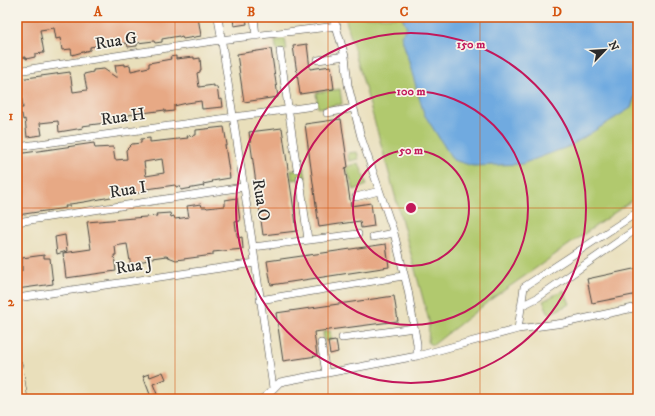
<svg xmlns="http://www.w3.org/2000/svg" width="655" height="416" font-family="'IM FELL DW Pica',serif">
<style>
.green{fill:#b1c96e;stroke:#6e7a4c}
.water{fill:#6faae0;stroke:#4d6a86}
.building{fill:#e7a985;fill-rule:evenodd}
.lines{fill:none;stroke-linecap:round;stroke-linejoin:round}
.street-casing{stroke:#484641;stroke-width:8}
.secondary-casing{stroke:#484641;stroke-width:12}
.street{stroke:#fff;stroke-width:7}
.secondary{stroke:#f9e7c3;stroke-width:11}
.grid{fill:none;stroke:#d5540f;stroke-width:1;stroke-opacity:0.55}
.ring{fill:none;stroke:#c2185b;stroke-width:2}
.labels{text-anchor:middle;dominant-baseline:central;stroke-width:3.5;stroke-linejoin:round;paint-order:stroke}
.street-label{font-size:17px;fill:#2b2b2b;stroke:#f7f3e8}
.centre{fill:#c2185b;stroke:#f7f3e8;stroke-width:2}
.ring-label{font-size:12px;text-anchor:middle;font-weight:bold;fill:#c2185b;stroke:#f7f3e8;stroke-width:3.5;stroke-linejoin:round;paint-order:stroke}
.neatline{fill:none;stroke:#d5540f;stroke-width:1.5}
.grid-label{font-size:13px;text-anchor:middle;font-weight:bold;fill:#d5540f}
</style>
<rect width="100%" height="100%" fill="#f7f3e8"/>
<filter id="ink" filterUnits="userSpaceOnUse"><feTurbulence type="fractalNoise" baseFrequency=".025" numOctaves="2"/><feDisplacementMap in="SourceGraphic" scale="8" xChannelSelector="R" yChannelSelector="G"/><feConvolveMatrix kernelMatrix="1 2 1 2 8 2 1 2 1" color-interpolation-filters="sRGB"/></filter>
<filter id="wash" filterUnits="userSpaceOnUse"><feTurbulence type="fractalNoise" baseFrequency=".012" numOctaves="4" result="noise"/><feDisplacementMap in="SourceGraphic" scale="16" xChannelSelector="R" yChannelSelector="G"/><feGaussianBlur stdDeviation="0.9" result="paint"/><feColorMatrix in="noise" values="0 0 0 0 0 0 0 0 0 0 0 0 0 0 0 0 0 1.4 0 .05"/><feComposite in="paint" operator="in"/></filter>
<g filter="url(#wash)">
<rect width="100%" height="100%" fill="#e9dfbb"/>
<path class="green" d="M 345,17 L 402,17 L 407,27 L 631,108 L 638,87 L 638,196 L 529,273 L 493,298 L 433,345 L 428,343 L 429,321 L 384,155 Z
M 285,39 L 287,50 L 277,52 L 275,41 Z
M 340,89 L 342,104 L 318,108 L 316,93 Z
M 357,152 L 359,159 L 349,161 L 348,153 Z
M 359,163 L 367,185 L 354,190 L 346,167 Z
M 304,168 L 306,178 L 292,180 L 291,170 Z
M 564,290 L 570,304 L 549,314 L 543,301 Z
M 330,331 L 331,340 L 324,341 L 323,332 Z"/>
<path class="water" d="M 402,17 L 638,17 L 638,87 L 631,108 L 570,146 L 522,164 L 473,166 L 453,160 L 424,114 L 401,35 L 407,27 Z"/>
<g id="blocks">
<path class="building" d="M 17,17 L 198,17 L 201,36 L 183,39 L 182,37 L 179,38 L 179,36 L 162,39 L 162,42 L 155,43 L 154,41 L 137,43 L 137,46 L 128,47 L 127,43 L 108,45 L 108,44 L 90,47 L 90,50 L 72,55 L 71,49 L 62,50 L 60,38 L 56,39 L 54,28 L 40,30 L 44,53 L 35,54 L 35,57 L 26,59 L 26,57 L 17,58 Z
M 235,17 L 246,17 L 247,24 L 234,26 L 233,19 L 235,19 Z
M 307,44 L 310,69 L 331,66 L 334,89 L 300,94 L 293,46 Z
M 271,49 L 278,97 L 244,102 L 237,54 Z
M 176,56 L 176,59 L 194,57 L 194,59 L 200,58 L 201,70 L 200,70 L 200,72 L 197,73 L 199,87 L 214,85 L 214,87 L 217,87 L 219,100 L 222,99 L 223,107 L 202,109 L 201,101 L 187,103 L 174,106 L 174,111 L 165,112 L 165,110 L 128,115 L 128,117 L 108,120 L 109,121 L 105,123 L 82,126 L 83,128 L 59,132 L 58,121 L 40,123 L 42,135 L 27,137 L 25,119 L 23,120 L 22,114 L 20,114 L 19,108 L 23,108 L 21,93 L 17,94 L 17,82 L 19,82 L 19,79 L 70,72 L 73,92 L 87,90 L 84,74 L 93,72 L 93,70 L 104,69 L 117,78 L 115,65 L 125,64 L 125,66 L 130,65 L 131,71 L 149,67 L 149,63 L 171,59 L 170,57 Z
M 341,119 L 348,167 L 345,168 L 351,206 L 371,203 L 374,226 L 361,228 L 360,221 L 319,227 L 305,124 Z
M 224,127 L 227,145 L 225,145 L 230,178 L 212,181 L 213,182 L 203,184 L 204,186 L 181,190 L 180,186 L 176,187 L 175,185 L 147,189 L 148,191 L 130,195 L 120,196 L 120,193 L 111,197 L 84,202 L 70,204 L 70,206 L 65,206 L 66,208 L 17,215 L 17,154 L 94,143 L 95,148 L 113,147 L 115,160 L 127,159 L 126,150 L 132,144 L 141,143 L 141,139 L 150,138 L 150,142 L 188,138 L 187,136 L 196,135 L 196,130 ZM 162,159 L 164,173 L 146,176 L 144,162 Z
M 282,128 L 297,231 L 263,235 L 249,132 Z
M 237,198 L 240,221 L 235,222 L 237,235 L 238,238 L 242,237 L 243,249 L 213,252 L 213,255 L 176,260 L 166,256 L 152,258 L 148,259 L 148,260 L 139,262 L 140,266 L 131,267 L 127,244 L 115,246 L 116,255 L 114,255 L 116,271 L 66,278 L 63,253 L 91,249 L 87,222 L 157,216 L 156,214 L 170,213 L 171,217 L 174,216 L 175,219 L 189,217 L 187,206 L 201,204 L 202,207 L 206,207 L 207,208 L 225,206 L 225,200 Z
M 65,235 L 67,251 L 57,254 L 55,237 Z
M 386,244 L 389,267 L 271,285 L 267,261 Z
M 44,255 L 44,258 L 50,258 L 53,284 L 17,289 L 17,271 L 22,271 L 22,258 Z
M 638,268 L 638,294 L 592,303 L 587,279 Z
M 394,296 L 398,321 L 314,332 L 317,356 L 283,361 L 276,313 Z
M 336,341 L 338,352 L 330,354 L 328,342 Z
M 163,372 L 166,379 L 153,384 L 157,394 L 151,397 L 143,376 L 149,374 L 150,377 Z"/>
</g>
</g>
<g filter="url(#ink)">
<use href="#blocks" fill-opacity="0" stroke="#484641" stroke-width="1"/>
<g class="lines">
<g class="street-casing">
<path id="street" d="M 218,17 L 253,247 L 273,388
M 254,17 L 256,36
M 280,51 L 297,169
M 318,60 L 345,56
M 17,71 L 220,40 L 337,26
M 327,113 L 354,108
M 17,147 L 314,106
M 300,179 L 308,240
M 356,197 L 379,191
M 17,222 L 243,187
M 373,237 L 394,233
M 253,247 L 358,234
M 17,298 L 255,263
M 260,300 L 403,276
M 521,306 L 537,298 L 638,228
M 518,329 L 524,287 L 638,212
M 342,338 L 414,328
M 321,343 L 326,373
M 417,356 L 518,329 L 564,323 L 638,307
M 261,399 L 265,397 L 280,382 L 417,356 L 417,344 L 408,290 L 394,233 L 361,137 L 348,85 L 345,56 L 333,17"/>
</g>
<g class="secondary-casing">
<path id="secondary" d="M 17,366 L 22,399"/>
</g>
<use href="#street" class="street"/>
<use href="#secondary" class="secondary"/>
</g>
</g>
<path class="grid" d="M 175,17 L 175,399M 328,17 L 328,399M 480,17 L 480,399M 17,208 L 638,208"/>
<g class="ring">
<circle cx="411" cy="208" r="58"/>
<circle cx="411" cy="208" r="117"/>
<circle cx="411" cy="208" r="175"/>
</g>
<g class="labels">
<g class="street-label">
<text transform="translate(116 41) rotate(-9)">Rua G</text>
<text transform="translate(123 117) rotate(-8)">Rua H</text>
<text transform="translate(128 190) rotate(-9)">Rua I</text>
<text transform="translate(261 200) rotate(81)">Rua O</text>
<text transform="translate(134 266) rotate(-9)">Rua J</text>
</g>
</g>
<circle cx="411" cy="208" r="6" class="centre"/>
<g class="ring-label">
<text x="471" y="48">150 m</text>
<text x="411" y="95">100 m</text>
<text x="411" y="154">50 m</text>
</g>
<rect width="655" height="416" fill="none" stroke="#f7f3e8" stroke-width="44"/>
<g transform="translate(605 50) rotate(65)" stroke="#f7f3e8" stroke-width="3" paint-order="stroke">
<path d="M0-3L7 15L0 10L-7 15Z" fill="#2b2b2b"/>
<text y="-6" font-size="11" font-weight="bold" text-anchor="middle" fill="#2b2b2b">N</text>
</g>
<rect x="22" y="22" width="611" height="372" class="neatline"/>
<g class="grid-label">
<text x="98" y="16">A</text>
<text x="251" y="16">B</text>
<text x="404" y="16">C</text>
<text x="557" y="16">D</text>
<text x="11" y="120">1</text>
<text x="11" y="306">2</text>
</g>
</svg>
